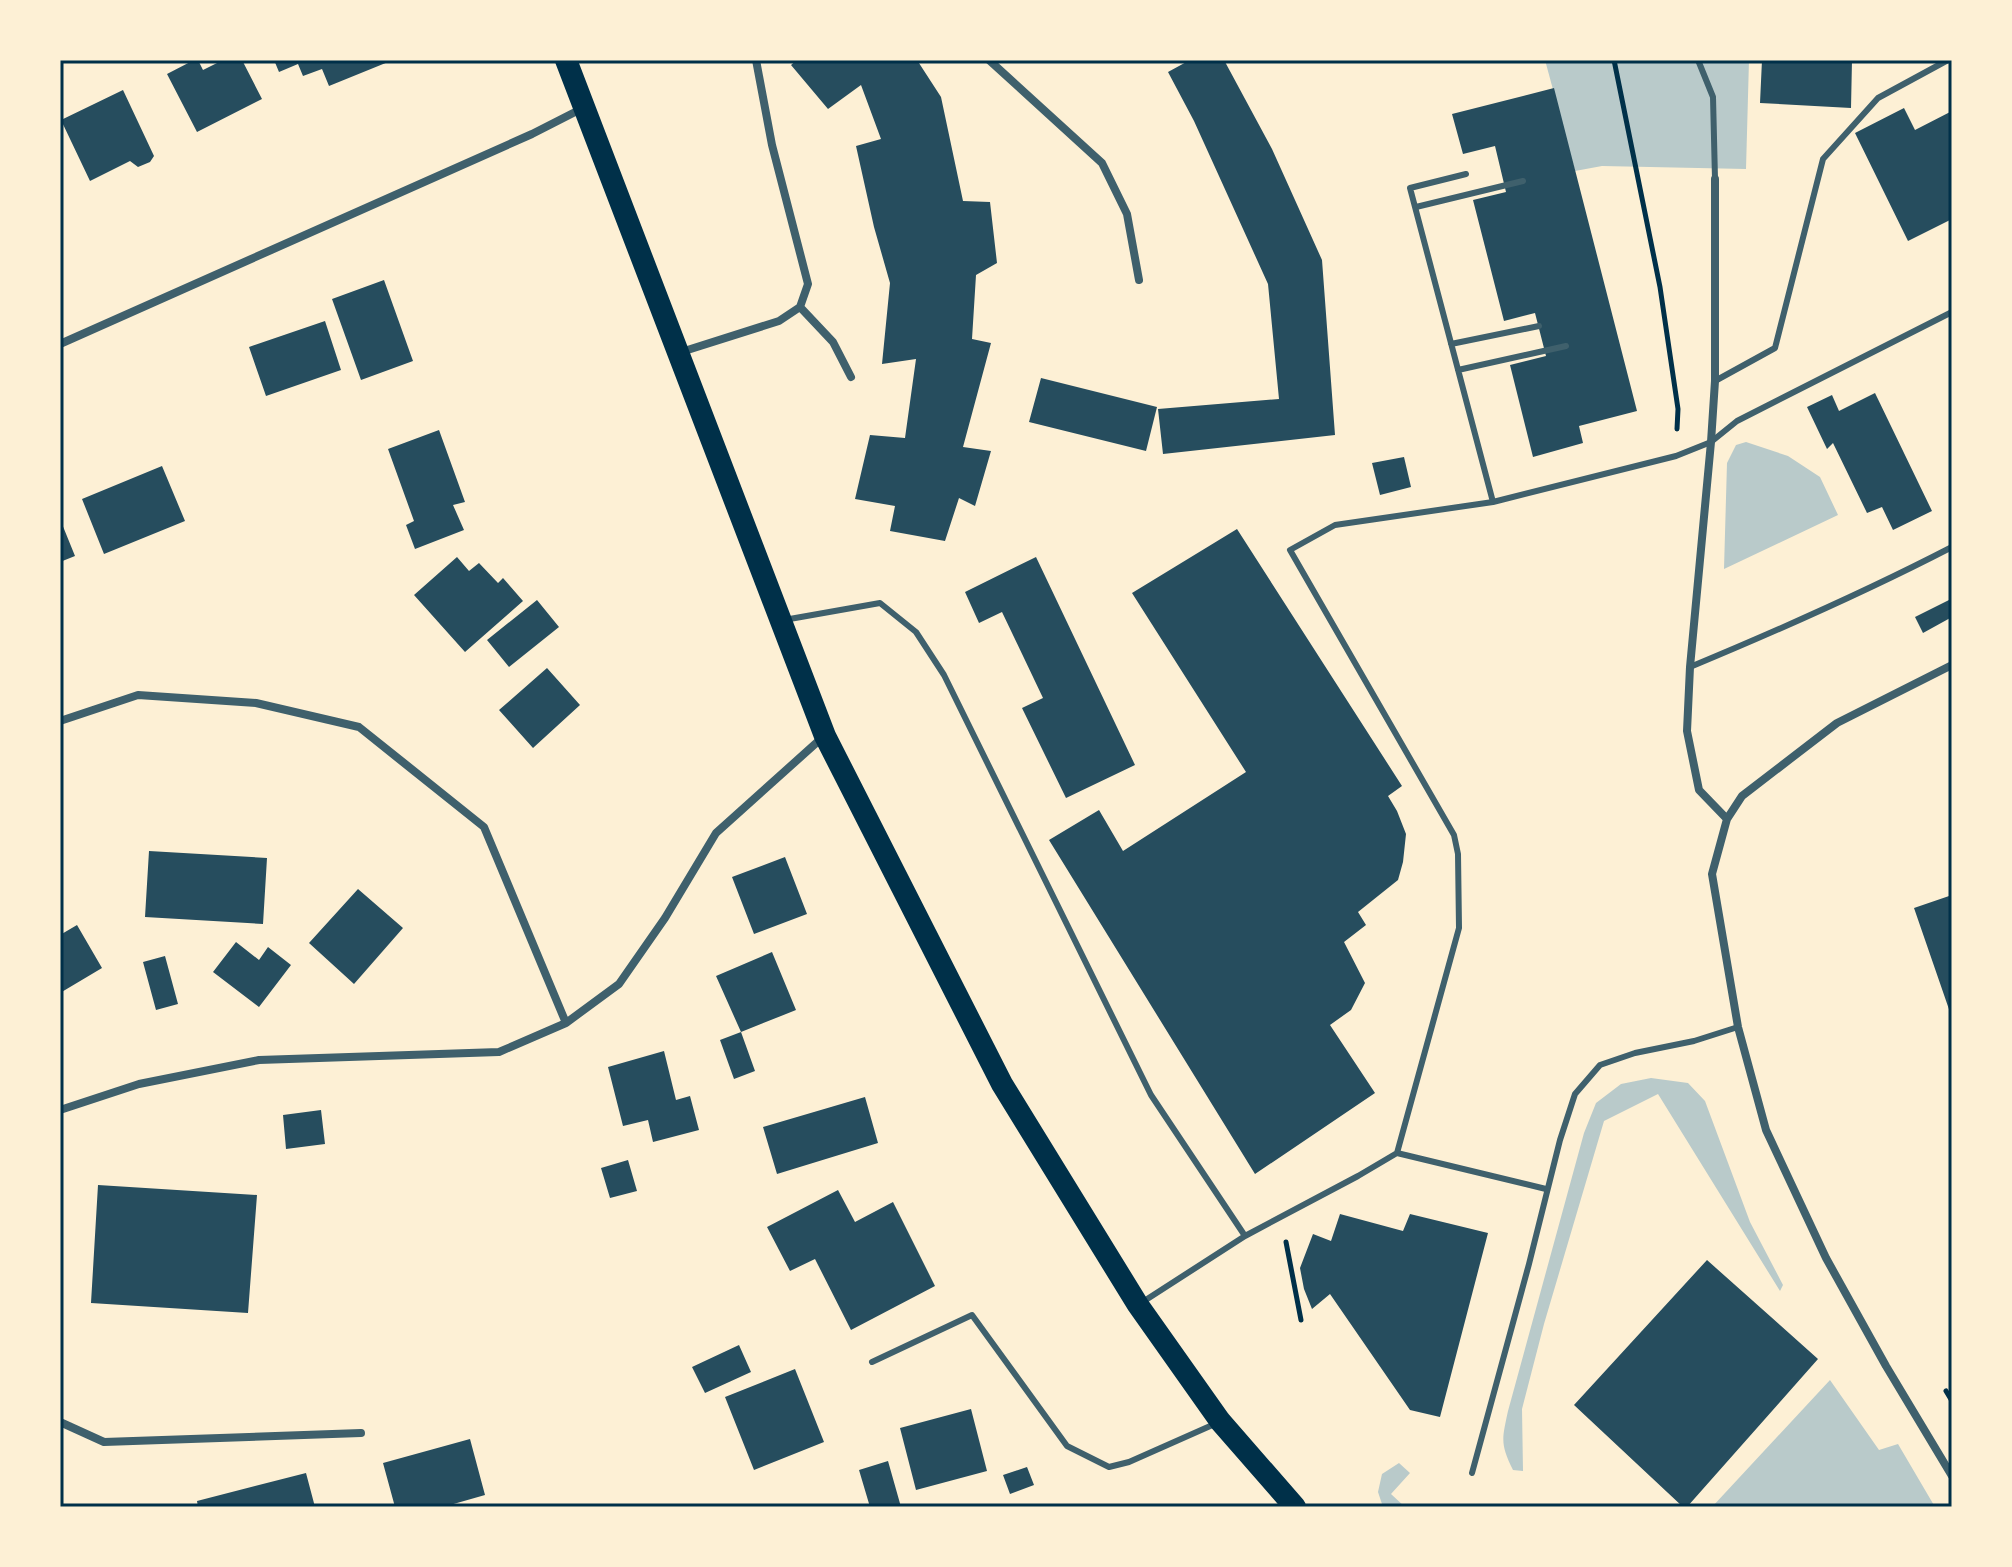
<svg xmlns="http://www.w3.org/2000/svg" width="2012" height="1567" font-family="'Asap Condensed',sans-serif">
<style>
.green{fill:#b9caca}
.building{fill:#264d5e}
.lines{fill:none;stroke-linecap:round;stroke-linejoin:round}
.path{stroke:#003049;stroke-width:5}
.service{stroke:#3f606c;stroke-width:6}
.minor{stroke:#3f606c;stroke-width:8}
.trunk{stroke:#003049;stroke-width:22}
.neatline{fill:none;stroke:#003049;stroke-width:3}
</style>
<rect width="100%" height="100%" fill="#fdf0d5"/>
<path class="green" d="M 1545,60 L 1749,60 L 1746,169 L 1602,166 L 1575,171 Z
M 1746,442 L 1788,456 L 1820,477 L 1838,515 L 1724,569 L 1727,463 L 1736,445 Z
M 1651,1078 L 1688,1083 L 1705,1101 L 1750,1222 L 1783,1285 L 1780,1291 L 1658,1094 L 1604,1121 L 1544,1324 L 1522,1409 L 1523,1471 L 1513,1470 C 1500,1444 1502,1439 1508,1411 L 1584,1133 L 1596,1103 L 1621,1084 Z
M 1830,1380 L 1879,1450 L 1898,1444 L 1935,1507 L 1712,1507 Z
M 1399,1463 L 1410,1473 L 1391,1494 L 1405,1507 L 1383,1507 L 1378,1492 L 1382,1474 Z"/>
<path class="building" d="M 194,60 L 198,60 L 203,70 L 223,60 L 242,60 L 262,99 L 197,132 L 167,74 Z
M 274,60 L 393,60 L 329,86 L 322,69 L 303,76 L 298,64 L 279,72 Z
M 797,60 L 917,60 L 941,97 L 963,201 L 990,202 L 997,263 L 976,275 L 972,339 L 991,343 L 963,447 L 991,451 L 975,506 L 959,498 L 945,541 L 890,531 L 895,506 L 855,499 L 870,435 L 905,438 L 916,359 L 882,364 L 890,283 L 874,227 L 856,146 L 881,139 L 861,85 L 828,109 L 791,65 Z
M 1190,60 L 1224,60 L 1272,149 L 1322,260 L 1335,435 L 1163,454 L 1158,409 L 1279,399 L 1268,284 L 1194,121 L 1168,72 Z
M 1762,60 L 1852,60 L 1851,108 L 1760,103 Z
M 1554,88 L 1637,411 L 1579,426 L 1583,443 L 1533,457 L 1510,365 L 1546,356 L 1535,313 L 1504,321 L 1473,200 L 1506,192 L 1495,146 L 1463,154 L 1452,114 Z
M 123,90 L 154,156 L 150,162 L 138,167 L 130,161 L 90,181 L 61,120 Z
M 1904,108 L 1915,130 L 1952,111 L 1952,219 L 1908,241 L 1855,133 Z
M 384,280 L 413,361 L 361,380 L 332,299 Z
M 325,321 L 341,370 L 266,396 L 249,347 Z
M 1041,378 L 1157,407 L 1146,451 L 1029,422 Z
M 1875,393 L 1932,511 L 1893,530 L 1882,507 L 1867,513 L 1833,443 L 1827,449 L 1807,407 L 1832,395 L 1839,411 Z
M 439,430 L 465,502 L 453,505 L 464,530 L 415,549 L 406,525 L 414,521 L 388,449 Z
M 1404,457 L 1411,487 L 1380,495 L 1372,463 Z
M 162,466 L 185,521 L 104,554 L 82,499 Z
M 60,519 L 75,556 L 60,562 Z
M 1237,529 L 1402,786 L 1388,796 L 1397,811 L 1406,834 L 1403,862 L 1398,880 L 1358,912 L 1366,925 L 1344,942 L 1365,983 L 1351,1010 L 1330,1025 L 1375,1093 L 1255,1174 L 1049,840 L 1099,810 L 1123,851 L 1246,772 L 1132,593 Z
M 457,557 L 469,571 L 479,563 L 498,583 L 503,578 L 523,601 L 465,652 L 414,595 Z
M 1036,557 L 1135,765 L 1066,798 L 1022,708 L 1043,698 L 1002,612 L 979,623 L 965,592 Z
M 537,600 L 559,627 L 509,667 L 487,640 Z
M 1949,600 L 1952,607 L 1952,617 L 1923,633 L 1915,617 Z
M 547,668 L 580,705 L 533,748 L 499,710 Z
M 149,851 L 267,858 L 263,924 L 145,917 Z
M 785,857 L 807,914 L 754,934 L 732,877 Z
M 358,889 L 403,928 L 354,984 L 309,943 Z
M 1952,895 L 1952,1018 L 1914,908 Z
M 77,925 L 102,968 L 60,993 L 60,935 Z
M 236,942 L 259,960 L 268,947 L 291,965 L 259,1007 L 213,972 Z
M 772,952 L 796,1010 L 741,1032 L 755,1071 L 734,1079 L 720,1040 L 741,1032 L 716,976 Z
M 165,956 L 178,1004 L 156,1010 L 143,962 Z
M 664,1051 L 676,1100 L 690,1096 L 699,1130 L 653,1142 L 648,1120 L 623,1126 L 608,1067 Z
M 865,1097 L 878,1143 L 777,1174 L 763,1127 Z
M 321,1110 L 325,1144 L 286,1149 L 283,1115 Z
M 628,1160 L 637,1191 L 610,1198 L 601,1168 Z
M 98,1185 L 257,1195 L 248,1313 L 91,1303 Z
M 838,1190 L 855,1222 L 893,1202 L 935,1286 L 851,1330 L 815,1259 L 790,1271 L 767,1227 Z
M 1340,1214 L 1403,1231 L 1410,1214 L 1488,1233 L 1440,1417 L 1410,1410 L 1330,1294 L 1312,1309 L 1304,1289 L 1300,1268 L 1313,1234 L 1331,1241 Z
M 1707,1260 L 1818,1359 L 1687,1507 L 1683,1507 L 1574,1405 Z
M 739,1345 L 751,1372 L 705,1393 L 692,1367 Z
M 795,1369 L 824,1442 L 754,1470 L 725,1397 Z
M 971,1409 L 987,1471 L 916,1490 L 900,1428 Z
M 470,1439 L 485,1495 L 443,1507 L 395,1507 L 383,1463 Z
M 888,1461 L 901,1507 L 870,1507 L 859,1470 Z
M 1027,1467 L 1034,1485 L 1010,1494 L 1003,1475 Z
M 306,1473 L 315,1507 L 198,1507 L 197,1501 Z"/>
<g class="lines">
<path class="path" d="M 1614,60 L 1660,287 L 1678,409 L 1677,429
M 1286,1242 L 1301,1320
M 1946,1391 L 1952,1401"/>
<path class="service" d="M 1698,60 L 1713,97 L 1715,179
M 1466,174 L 1410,188 L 1493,502
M 1416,207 L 1523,181
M 1451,344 L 1539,326
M 1458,370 L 1566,346
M 1715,381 L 1775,348 L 1823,159 L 1878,98 L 1948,60
M 784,620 L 880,603 L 916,632 L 944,675 L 1151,1095 L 1245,1236
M 1690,667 C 1779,630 1867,591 1952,547
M 1397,1153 L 1546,1189
M 1141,1303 L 1245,1236 L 1358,1176 L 1397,1153 L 1459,928 L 1458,854 L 1454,835 L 1290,550 L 1335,525 L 1493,502 L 1676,456 L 1711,442 L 1737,421 L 1952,312
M 872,1362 L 972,1315 L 1067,1446 L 1109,1467 L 1129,1462 L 1217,1423
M 1472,1473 L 1529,1264 L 1560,1140 L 1575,1094 L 1600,1065 L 1635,1053 L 1694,1041 L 1738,1027"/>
<path class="minor" d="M 989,60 L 1102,163 L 1127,214 L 1139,280
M 1715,179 L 1715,381 L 1711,442 L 1690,667 L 1687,731 L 1699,790 L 1727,819
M 800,307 L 833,342 L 851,377
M 60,344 L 532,134 L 583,108
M 678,353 L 779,321 L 800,307 L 808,284 L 772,145 L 756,60
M 1952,665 L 1837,723 L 1742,796 L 1727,819 L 1712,874 L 1738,1027 L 1766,1130 L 1826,1258 L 1886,1366 L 1952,1476
M 60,721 L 138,695 L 256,703 L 359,727 L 484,827 L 566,1023
M 60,1110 L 139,1084 L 259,1060 L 499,1052 L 566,1023 L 619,984 L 665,918 L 716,833 L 824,736
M 60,1422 L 104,1442 L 361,1433"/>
<path class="trunk" d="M 566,60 L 825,736 L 1002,1084 L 1138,1305 L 1220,1421 L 1295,1507"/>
</g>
<rect width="2012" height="1567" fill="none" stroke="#fdf0d5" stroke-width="124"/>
<rect x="62" y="62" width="1888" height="1443" class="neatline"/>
</svg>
